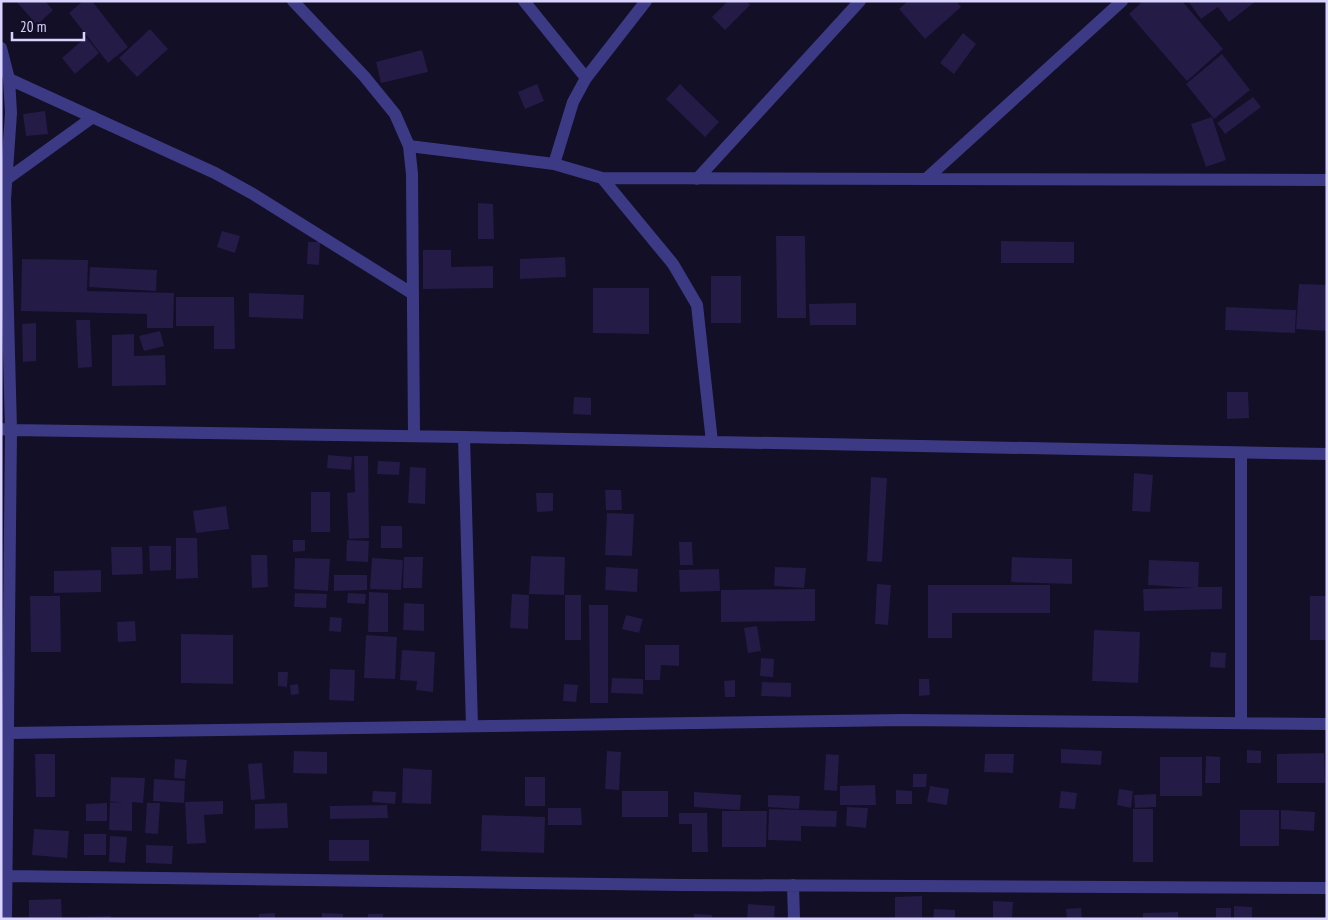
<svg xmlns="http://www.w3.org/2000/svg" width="1328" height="920" font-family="'PT Sans Narrow',sans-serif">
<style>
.building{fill:#241b47}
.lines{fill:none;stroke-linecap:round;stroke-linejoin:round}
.minor{stroke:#3d3a85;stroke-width:12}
</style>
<rect width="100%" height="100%" fill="#130f26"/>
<path class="building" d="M 16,1 L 45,1 L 53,10 L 37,25 Z
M 83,1 L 92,1 L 128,47 L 108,63 L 69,13 Z
M 728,1 L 746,1 L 750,5 L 725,30 L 712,17 Z
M 908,1 L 956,1 L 961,7 L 925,39 L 899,9 Z
M 1143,1 L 1182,1 L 1223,49 L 1187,81 L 1129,14 Z
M 1188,1 L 1256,1 L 1229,22 L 1218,7 L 1201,19 Z
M 150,29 L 168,49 L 137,77 L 119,58 Z
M 963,33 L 976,44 L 954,74 L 940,63 Z
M 86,37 L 99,53 L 75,74 L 62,58 Z
M 422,50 L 428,72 L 381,83 L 376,62 Z
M 1222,54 L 1250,90 L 1214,119 L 1186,84 Z
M 537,84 L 544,101 L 525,109 L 518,92 Z
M 680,84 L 719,122 L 705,137 L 666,99 Z
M 1253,97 L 1261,107 L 1225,134 L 1217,123 Z
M 45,111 L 48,134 L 26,136 L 23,114 Z
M 1212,117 L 1226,160 L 1206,167 L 1191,124 Z
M 478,203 L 493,204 L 494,239 L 478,239 Z
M 222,231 L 240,236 L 235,253 L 217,247 Z
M 776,236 L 805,236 L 806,318 L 777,318 Z
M 1001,241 L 1074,242 L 1074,263 L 1001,263 Z
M 308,242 L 320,242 L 319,265 L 307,264 Z
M 423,250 L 451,250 L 451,267 L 493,266 L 493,288 L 423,289 Z
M 565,257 L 566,277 L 520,279 L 520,259 Z
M 22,259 L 88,260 L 87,291 L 174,293 L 173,328 L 147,328 L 147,314 L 21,311 Z
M 90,267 L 157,270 L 156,291 L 89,287 Z
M 711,276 L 741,276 L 741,323 L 711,323 Z
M 1299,284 L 1327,285 L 1327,331 L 1296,329 Z
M 593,288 L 649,288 L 649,334 L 593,333 Z
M 249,293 L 304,295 L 303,319 L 249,317 Z
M 176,297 L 234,297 L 235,349 L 214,349 L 214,326 L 176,326 Z
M 856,303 L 856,325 L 810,325 L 809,304 Z
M 1226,307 L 1296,310 L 1295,333 L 1225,330 Z
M 76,320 L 90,320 L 92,367 L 78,368 Z
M 36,323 L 36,361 L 23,362 L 22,324 Z
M 160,331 L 164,346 L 144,351 L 139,336 Z
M 134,334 L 134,356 L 165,355 L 166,385 L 112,386 L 112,335 Z
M 1227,392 L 1248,392 L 1249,418 L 1227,419 Z
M 574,397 L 591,398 L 591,415 L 573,414 Z
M 328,455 L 352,457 L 351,470 L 327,468 Z
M 354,456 L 368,456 L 369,538 L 349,539 L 347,493 L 355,492 Z
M 378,461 L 400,462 L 399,475 L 377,474 Z
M 410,467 L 426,468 L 425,504 L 408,503 Z
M 1134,473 L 1153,475 L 1150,512 L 1132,511 Z
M 871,477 L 887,478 L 882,562 L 867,561 Z
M 605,490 L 621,490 L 622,510 L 606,510 Z
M 311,492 L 330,492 L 330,532 L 311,532 Z
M 536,493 L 553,493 L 553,511 L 537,512 Z
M 226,506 L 229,529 L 196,533 L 193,511 Z
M 607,513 L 634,514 L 632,556 L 605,555 Z
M 381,526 L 402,526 L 402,548 L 381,548 Z
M 176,538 L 197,538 L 198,578 L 176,579 Z
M 293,540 L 305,540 L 305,551 L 293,552 Z
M 347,540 L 369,541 L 368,562 L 346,561 Z
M 679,542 L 692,542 L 693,565 L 680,565 Z
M 149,546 L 171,546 L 171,570 L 150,571 Z
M 111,547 L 142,547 L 143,574 L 112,575 Z
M 251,555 L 267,555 L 268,587 L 252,588 Z
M 531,556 L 565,557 L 564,595 L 529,594 Z
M 404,557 L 423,557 L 422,588 L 403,588 Z
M 1012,557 L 1072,559 L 1072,584 L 1011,582 Z
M 295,558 L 330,559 L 328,591 L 294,589 Z
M 372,558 L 403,560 L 401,590 L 370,589 Z
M 1149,560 L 1199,562 L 1198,587 L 1222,587 L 1222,609 L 1144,611 L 1143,589 L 1194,588 L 1148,585 Z
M 606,567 L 638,569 L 637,592 L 605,590 Z
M 775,567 L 806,568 L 804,588 L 774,586 Z
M 719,569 L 720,591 L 680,592 L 679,570 Z
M 101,570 L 101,592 L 54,593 L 54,571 Z
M 334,575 L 367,575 L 367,590 L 334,591 Z
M 877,584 L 891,585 L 888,625 L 875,624 Z
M 928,585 L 1050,585 L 1050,613 L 952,613 L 952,638 L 928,638 Z
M 815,589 L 815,621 L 721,622 L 721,590 Z
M 369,592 L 388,593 L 388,632 L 368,632 Z
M 295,593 L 327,594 L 326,608 L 294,607 Z
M 348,593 L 366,594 L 365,604 L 347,603 Z
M 512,594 L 529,595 L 528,629 L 510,628 Z
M 565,595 L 581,595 L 581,640 L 565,640 Z
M 30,596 L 60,596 L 61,652 L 31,652 Z
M 1310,596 L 1327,596 L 1327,640 L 1310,640 Z
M 404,603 L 424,604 L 424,631 L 403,630 Z
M 589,605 L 608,605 L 608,703 L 590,703 Z
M 626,615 L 643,619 L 639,633 L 622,629 Z
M 330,617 L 342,618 L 341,632 L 329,631 Z
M 135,621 L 136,641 L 118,642 L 117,622 Z
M 757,626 L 761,651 L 748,653 L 744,628 Z
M 1094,630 L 1140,632 L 1138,683 L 1092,681 Z
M 181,634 L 233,635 L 233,684 L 181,683 Z
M 366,635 L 397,637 L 395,679 L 364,678 Z
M 645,645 L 679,645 L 679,666 L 661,665 L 660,680 L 645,680 Z
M 402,650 L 435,652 L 433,692 L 416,690 L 417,681 L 400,680 Z
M 1211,652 L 1226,653 L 1225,668 L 1210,667 Z
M 761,658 L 774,659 L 773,677 L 760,676 Z
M 330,669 L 355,670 L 354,701 L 329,700 Z
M 278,672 L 288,672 L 287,687 L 278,686 Z
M 612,678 L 643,679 L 643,694 L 611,693 Z
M 919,679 L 929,679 L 930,695 L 919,696 Z
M 735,680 L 735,697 L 725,697 L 724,681 Z
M 762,682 L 791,683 L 791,697 L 761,696 Z
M 298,684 L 299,694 L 291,695 L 290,685 Z
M 564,684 L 578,685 L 576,702 L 563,701 Z
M 1061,749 L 1102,751 L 1101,765 L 1061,763 Z
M 1247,750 L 1261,751 L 1261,763 L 1247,763 Z
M 294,751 L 327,752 L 327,774 L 293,773 Z
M 607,751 L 621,752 L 619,790 L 605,789 Z
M 1324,753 L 1325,783 L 1277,783 L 1277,754 Z
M 35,754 L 55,754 L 55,797 L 36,797 Z
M 826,754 L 839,755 L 837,791 L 824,790 Z
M 985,754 L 1014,754 L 1013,773 L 984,772 Z
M 1206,756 L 1220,757 L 1220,783 L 1205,783 Z
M 1160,757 L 1202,757 L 1202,796 L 1160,796 Z
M 175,759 L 187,760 L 185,779 L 174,778 Z
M 262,763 L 265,799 L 251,800 L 248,764 Z
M 403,768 L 432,770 L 431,804 L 402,803 Z
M 913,774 L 927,774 L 926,787 L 913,787 Z
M 111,777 L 145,778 L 143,803 L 132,802 L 132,831 L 109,830 L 110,802 L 122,803 L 110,801 Z
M 525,777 L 545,777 L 545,806 L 525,806 Z
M 154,779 L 185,781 L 184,803 L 153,801 Z
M 875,785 L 876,805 L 840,805 L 840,786 Z
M 930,786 L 949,789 L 947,805 L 927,802 Z
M 1119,789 L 1133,791 L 1131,808 L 1117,805 Z
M 896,790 L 912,791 L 912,804 L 896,804 Z
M 373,791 L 396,792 L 395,804 L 372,802 Z
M 622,791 L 668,791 L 668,817 L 622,817 Z
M 1061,791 L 1077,793 L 1075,809 L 1059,808 Z
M 694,792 L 741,795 L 740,810 L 694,807 Z
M 1156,794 L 1156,807 L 1135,808 L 1134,795 Z
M 768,795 L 800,796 L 799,809 L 768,807 Z
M 223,801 L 223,814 L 204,815 L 206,843 L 187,844 L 185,802 Z
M 107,803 L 107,821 L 86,821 L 86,804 Z
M 147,803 L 160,803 L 158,834 L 145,833 Z
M 287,803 L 288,828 L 255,829 L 255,804 Z
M 387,805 L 388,818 L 330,819 L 330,806 Z
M 847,807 L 868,808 L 866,828 L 846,826 Z
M 548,808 L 581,808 L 582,825 L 548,825 Z
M 769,809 L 837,811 L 836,827 L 801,826 L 801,841 L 768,840 Z
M 1133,809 L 1153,809 L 1153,862 L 1133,862 Z
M 1240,810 L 1279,810 L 1279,846 L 1240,846 Z
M 1281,810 L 1315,812 L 1314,831 L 1281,829 Z
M 722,811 L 767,811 L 766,847 L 722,847 Z
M 679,813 L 707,813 L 708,852 L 692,852 L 692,824 L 679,824 Z
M 482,815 L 545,817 L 544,853 L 481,851 Z
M 34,829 L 69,831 L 67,858 L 32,855 Z
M 84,834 L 106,834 L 106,855 L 84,855 Z
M 110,836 L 127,837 L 125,863 L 109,862 Z
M 329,840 L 369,840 L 369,861 L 329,861 Z
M 146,845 L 173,846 L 172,864 L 146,863 Z
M 922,896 L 922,919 L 895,919 L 895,897 Z
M 61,899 L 62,918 L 29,919 L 29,900 Z
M 993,901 L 1013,902 L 1012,919 L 993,919 Z
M 748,904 L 775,906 L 774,919 L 747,919 Z
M 1234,906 L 1252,907 L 1252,919 L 1234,919 Z
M 1081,908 L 1082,919 L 1067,919 L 1066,909 Z
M 1216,908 L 1231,908 L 1231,919 L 1216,919 Z
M 934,909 L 955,910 L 955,919 L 933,919 Z
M 1178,912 L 1178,919 L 1143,919 L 1143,913 Z
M 275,913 L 275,919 L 259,919 L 259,914 Z
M 322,913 L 343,914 L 343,919 L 322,919 Z
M 368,914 L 383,914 L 383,919 L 368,919 Z
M 694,914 L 712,915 L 712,919 L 694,919 Z
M 111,916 L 111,919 L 80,919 L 80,917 Z"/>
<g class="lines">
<path class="minor" d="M 293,1 L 364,76 L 395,114 L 409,146 L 412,174 L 414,436
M 524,1 L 586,78
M 1,48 L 9,79 L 11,113 L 5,199 L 11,430 L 1,429
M 9,79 L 215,173 L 253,194 L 413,294
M 409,146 L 554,164 L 602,178 L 1327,180
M 554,164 L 573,102 L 586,78 L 646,1
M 602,178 L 673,264 L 697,305 L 712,442
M 7,179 L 93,117
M 697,179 L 860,1
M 926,179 L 1122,1
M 464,437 L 472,726
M 1241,723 L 1241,453
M 8,733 L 903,720 L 1327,724
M 7,876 L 683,885 L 1327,888
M 793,885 L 794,919
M 6,919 L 11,430 L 464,437 L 1327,454"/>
</g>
<rect width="1328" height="920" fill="none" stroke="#d9d4ff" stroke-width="5"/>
<path d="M12 32v8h72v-8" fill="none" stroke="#d9d4ff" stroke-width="2.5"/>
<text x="20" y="32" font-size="15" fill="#d9d4ff" stroke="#130f26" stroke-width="4" paint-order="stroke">20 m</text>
</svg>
